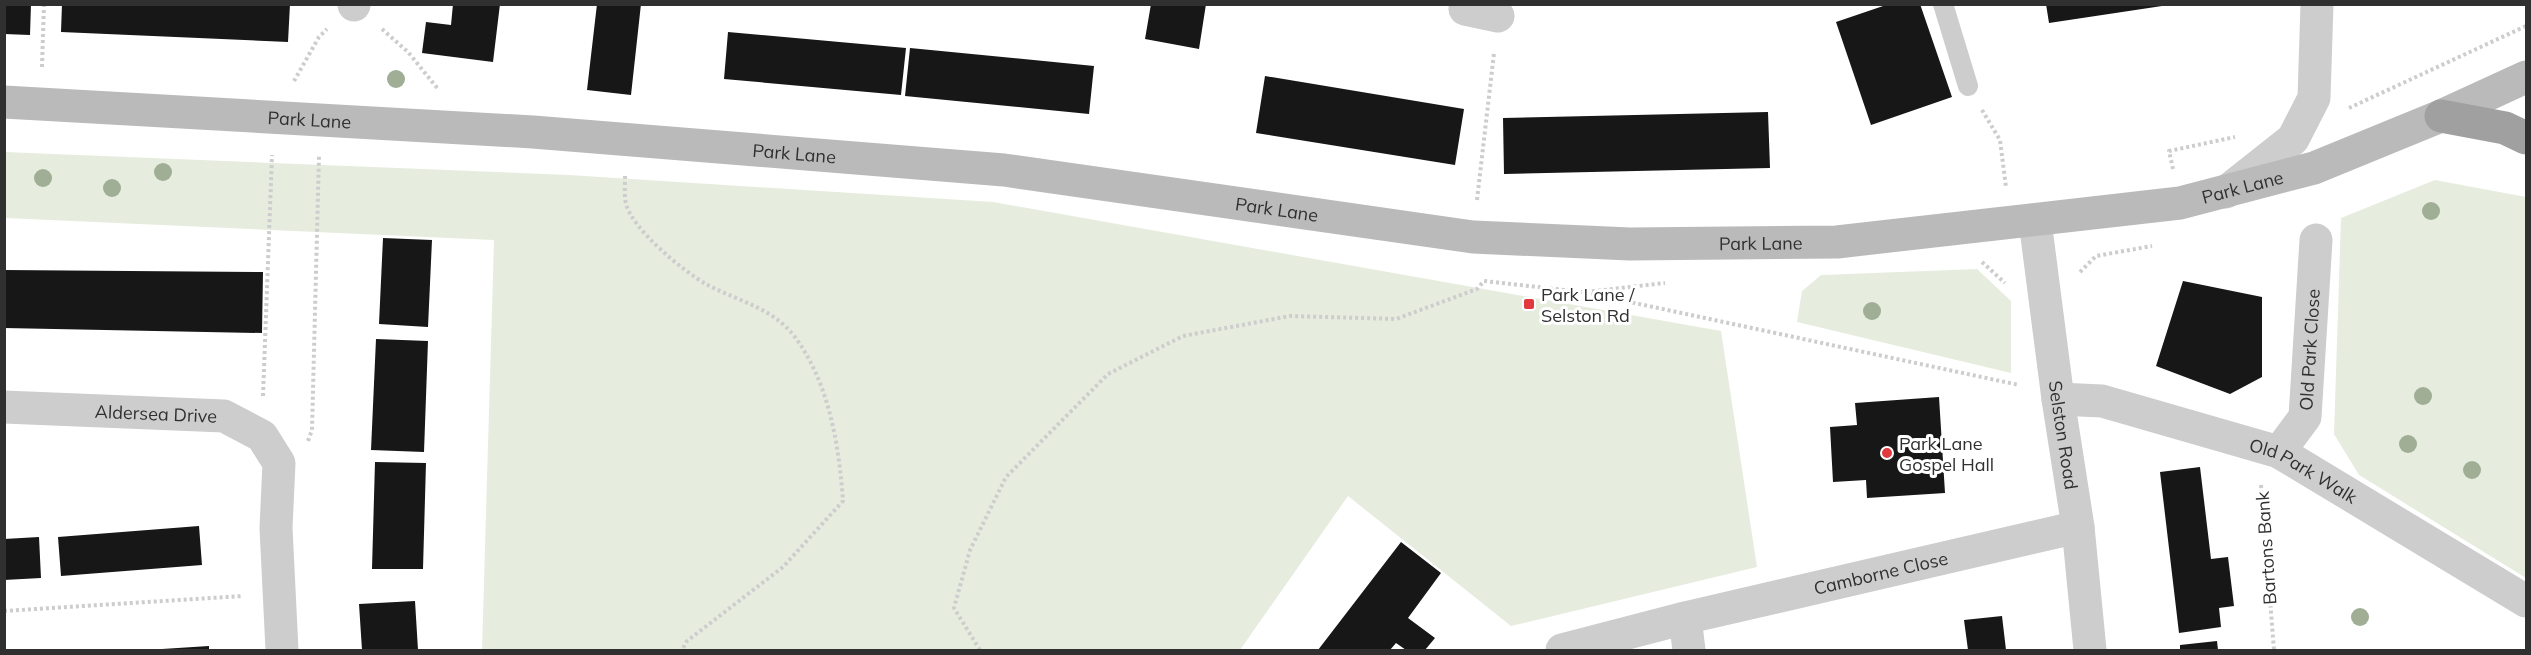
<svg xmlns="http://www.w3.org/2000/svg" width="2531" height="655" font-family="Mulish,sans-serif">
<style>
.green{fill:#e6eddf}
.building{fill:#171717}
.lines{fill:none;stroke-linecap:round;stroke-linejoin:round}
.path{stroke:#cdcdcd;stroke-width:4;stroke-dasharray:3 3;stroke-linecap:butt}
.service{stroke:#cdcdcd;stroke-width:20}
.minor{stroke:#cdcdcd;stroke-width:33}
.secondary{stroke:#bababa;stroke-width:33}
.trunk{stroke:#a0a0a0;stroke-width:33}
.tree{fill:#9fae95}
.poi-dot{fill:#e1393e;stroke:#fff;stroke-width:2}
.labels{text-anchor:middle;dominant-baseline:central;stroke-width:6;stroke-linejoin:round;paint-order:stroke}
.street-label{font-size:18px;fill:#303030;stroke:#fff}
.poi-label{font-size:18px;fill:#303030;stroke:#fff;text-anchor:start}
</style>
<rect width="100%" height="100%" fill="#fff"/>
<path class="green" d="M 5,152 L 569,175 L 993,202 L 1721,331 L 1757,567 L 1511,626 L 1348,496 L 1240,650 L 482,650 L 494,240 L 5,218 Z
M 2435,180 L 2526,197 L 2526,578 L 2359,475 L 2334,434 L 2341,218 Z
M 1977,269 L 2011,301 L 2011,373 L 1797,322 L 1802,291 L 1821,275 Z"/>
<path class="building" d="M 4,4 L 31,4 L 30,35 L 4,34 Z
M 62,4 L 290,4 L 288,42 L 61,32 Z
M 453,4 L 500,4 L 493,62 L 422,53 L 426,22 L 451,25 Z
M 597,4 L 641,4 L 631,95 L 587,90 Z
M 1151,4 L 1206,4 L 1199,49 L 1145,39 Z
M 1889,4 L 1920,4 L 1952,97 L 1871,125 L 1836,22 Z
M 2046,4 L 2162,4 L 2162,6 L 2049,23 Z
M 728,32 L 906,48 L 901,95 L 724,79 Z
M 910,48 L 1094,66 L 1089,114 L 905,96 Z
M 1265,76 L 1464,109 L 1455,165 L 1256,133 Z
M 1768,112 L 1770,168 L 1504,174 L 1503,118 Z
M 383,238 L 432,240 L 428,327 L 379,324 Z
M 4,270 L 263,272 L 262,333 L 4,328 Z
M 2183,281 L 2262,297 L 2262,377 L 2230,394 L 2156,366 Z
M 376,339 L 428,341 L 424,452 L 371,450 Z
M 1939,397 L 1945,493 L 1867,498 L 1866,480 L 1833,482 L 1830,427 L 1857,425 L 1855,403 Z
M 375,462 L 426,463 L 423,569 L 372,569 Z
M 2200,467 L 2211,559 L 2228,557 L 2234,606 L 2219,608 L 2221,627 L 2179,633 L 2160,472 Z
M 199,526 L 202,565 L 61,576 L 58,537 Z
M 39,537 L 41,578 L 4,580 L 4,539 Z
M 1401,542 L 1441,573 L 1408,618 L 1435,638 L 1425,650 L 1406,650 L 1396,643 L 1390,650 L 1318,650 Z
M 415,601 L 418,650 L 362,650 L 359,604 Z
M 2002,616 L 2006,650 L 1968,650 L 1964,620 Z
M 2217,641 L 2218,650 L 2180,650 L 2180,645 Z
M 209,646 L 209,650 L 162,650 L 162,649 Z"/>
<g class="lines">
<path class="path" d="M 382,29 L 408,52 L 438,89
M 42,67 L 44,4
M 294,81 L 319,37 L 327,29
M 2349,108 L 2526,26
M 1982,110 L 2000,140 L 2006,187
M 2173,169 L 2169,151 L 2235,137
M 625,176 C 625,185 624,196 626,204 C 633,230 683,271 706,284 C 737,301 772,307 795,337 C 829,383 839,445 843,501 L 783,567 L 687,641 L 682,650
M 1477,200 L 1494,53
M 1982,262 L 2005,283
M 2080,272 L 2096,256 L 2152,246
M 1586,292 L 1665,283
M 263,396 L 272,155
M 308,441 L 312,430 L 319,155
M 2261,485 L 2274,650
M 4,611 L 243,596
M 980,650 L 954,608 L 970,550 L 1006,477 L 1108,374 L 1183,336 L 1290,316 L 1396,319 L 1477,289 L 1484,281 L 1583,292 L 2019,385"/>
<path class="service" d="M 1943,4 L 1968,86"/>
<g class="minor">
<path d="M 354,4 L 354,5"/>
<path d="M 1466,4 L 1465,9 L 1498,16"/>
<path d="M 2226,192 L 2293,139 L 2314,98 L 2317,4"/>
<path id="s1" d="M 2035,221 L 2058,399 L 2078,527 L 2090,650"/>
<path id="s2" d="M 2058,399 L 2102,401 L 2279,452 L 2526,601"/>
<path id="s3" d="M 4,407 L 224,416 L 262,436 L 279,463 L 276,528 L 282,650"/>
<path id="s4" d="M 2279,452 L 2305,417 L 2316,240"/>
<path d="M 1685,618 L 1689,650"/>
<path id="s5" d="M 1562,650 L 1685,618 L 2078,527"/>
</g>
<path class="secondary" id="s6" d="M 4,102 L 533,132 L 1004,170 L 1473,237 L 1630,244 L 1837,242 L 2180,203 L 2314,168 L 2441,116 L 2526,77"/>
<path class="trunk" d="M 2441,116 L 2505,128 L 2526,138"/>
</g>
<g class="tree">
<circle cx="396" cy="79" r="9"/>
<circle cx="163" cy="172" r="9"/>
<circle cx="43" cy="178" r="9"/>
<circle cx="112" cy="188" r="9"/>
<circle cx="2431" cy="211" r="9"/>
<circle cx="1872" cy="311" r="9"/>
<circle cx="2423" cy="396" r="9"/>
<circle cx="2408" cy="444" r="9"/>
<circle cx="2472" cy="470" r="9"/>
<circle cx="2360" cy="617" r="9"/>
</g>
<g class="poi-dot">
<rect x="1523" y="298" width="12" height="12" rx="3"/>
<circle cx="1887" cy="453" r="6"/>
</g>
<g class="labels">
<g class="street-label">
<text stroke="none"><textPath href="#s6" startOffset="306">Park Lane</textPath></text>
<text stroke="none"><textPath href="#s6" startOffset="792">Park Lane</textPath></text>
<text stroke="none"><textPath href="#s6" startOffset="2250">Park Lane</textPath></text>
<text stroke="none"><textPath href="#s6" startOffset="1278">Park Lane</textPath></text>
<text stroke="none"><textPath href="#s6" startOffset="1764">Park Lane</textPath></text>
<text stroke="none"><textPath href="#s4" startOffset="111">Old Park Close</textPath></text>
<text stroke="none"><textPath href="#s3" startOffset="152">Aldersea Drive</textPath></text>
<text stroke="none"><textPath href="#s1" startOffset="216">Selston Road</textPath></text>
<text stroke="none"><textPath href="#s2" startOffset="258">Old Park Walk</textPath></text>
<text transform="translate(2266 548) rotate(-94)">Bartons Bank</text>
<text stroke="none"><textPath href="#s5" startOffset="328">Camborne Close</textPath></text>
</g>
<g class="poi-label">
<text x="1541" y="294">Park Lane /<tspan x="1541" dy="21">Selston Rd</tspan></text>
<text x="1899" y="443">Park Lane<tspan x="1899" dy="21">Gospel Hall</tspan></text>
</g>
</g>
<rect width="2531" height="655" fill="none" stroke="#303030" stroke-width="12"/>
</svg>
